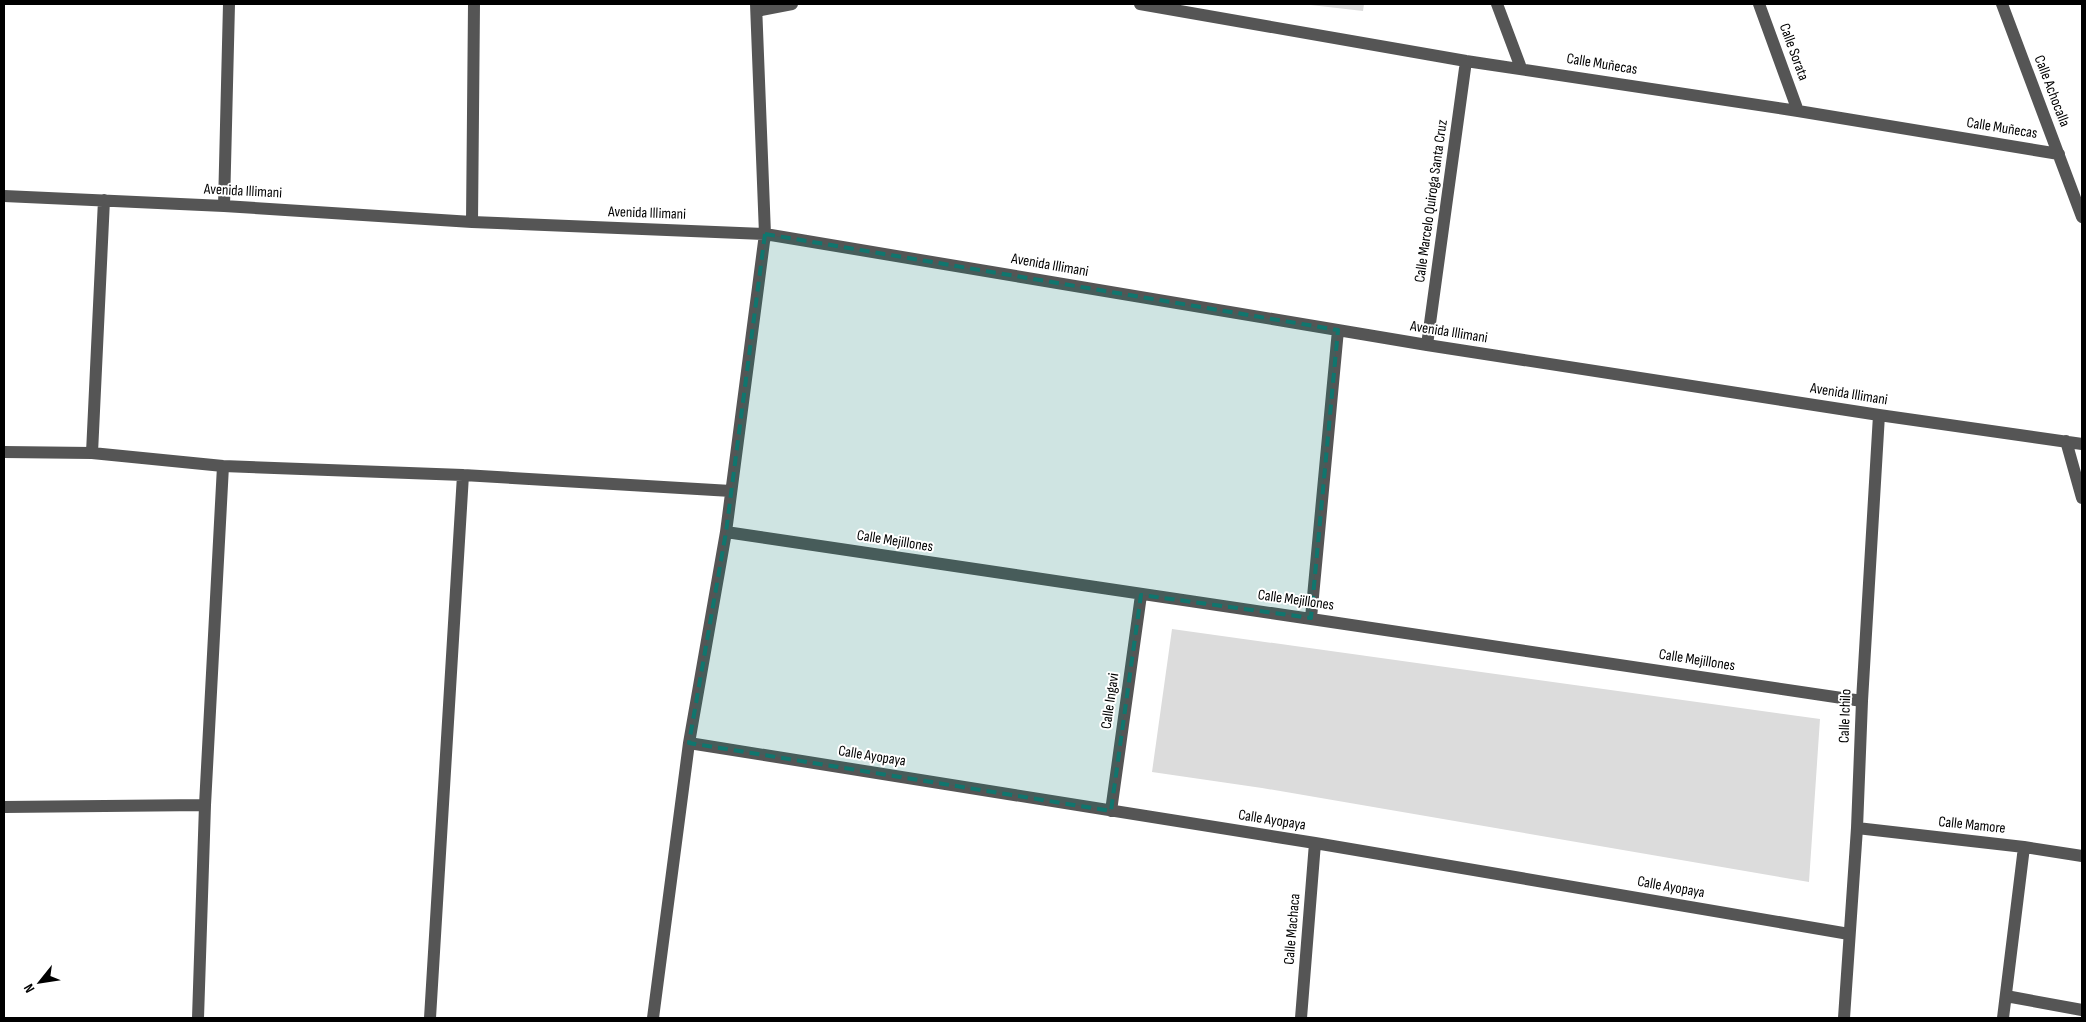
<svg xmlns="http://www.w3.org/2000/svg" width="2086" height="1022" font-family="'Sofia Sans Condensed',sans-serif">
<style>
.green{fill:#dcdcdc}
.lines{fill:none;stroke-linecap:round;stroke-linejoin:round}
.minor{stroke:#555;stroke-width:12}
.marked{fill:#0f766e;fill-opacity:0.2;stroke:#0f766e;stroke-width:4;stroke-dasharray:10 6;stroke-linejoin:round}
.labels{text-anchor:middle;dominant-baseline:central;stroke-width:4;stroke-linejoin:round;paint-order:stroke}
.street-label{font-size:15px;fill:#000;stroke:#fff}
</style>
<rect width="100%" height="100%" fill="#fff"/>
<path class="green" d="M 1302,4 L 1364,4 L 1363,11 Z
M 1172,629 L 1820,719 L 1809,882 L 1262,788 L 1152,772 Z"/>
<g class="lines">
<path class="minor" d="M 1140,4 L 1466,61 L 1798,111 L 2059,154
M 1497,4 L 1521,68
M 1759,4 L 1798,111
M 2002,4 L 2082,217
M 757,11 L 792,4
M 4,196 L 224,206 L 472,222 L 765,234 L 1427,345 L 1879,415 L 2082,444
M 224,206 L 229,4
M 472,222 L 474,4
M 1427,345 L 1466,61
M 2066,441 L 2082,498
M 4,452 L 92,453 L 223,466 L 463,475 L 731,491
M 92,453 L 104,200
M 726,532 C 1104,590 1483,644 1862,701
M 1311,618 L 1338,330
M 689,743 L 1315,843 L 1849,934
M 4,807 L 205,805
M 1111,811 L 1141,595
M 1857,828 L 2024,847 L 2082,856
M 2006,996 L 2082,1010
M 198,1018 L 205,805 L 223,466
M 430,1018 L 463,475
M 653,1018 L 689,743 L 726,532 L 765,234 L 756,4
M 1301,1018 L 1315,843
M 1844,1018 L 1857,828 L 1862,701 L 1879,415
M 2003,1018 L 2024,847"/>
</g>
<path class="marked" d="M 765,234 L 1338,330 L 1311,618 L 1141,595 L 1111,811 L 689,743 L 726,532 Z"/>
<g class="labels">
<g class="street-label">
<text transform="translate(1794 52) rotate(70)">Calle Sorata</text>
<text transform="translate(1602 64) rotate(9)">Calle Muñecas</text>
<text transform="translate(2052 91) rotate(69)">Calle Achocalla</text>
<text transform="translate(2002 128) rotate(9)">Calle Muñecas</text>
<text transform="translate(243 191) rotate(3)">Avenida Illimani</text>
<text transform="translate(1431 201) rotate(-82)">Calle Marcelo Quiroga Santa Cruz</text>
<text transform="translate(647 213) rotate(2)">Avenida Illimani</text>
<text transform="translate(1050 265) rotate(10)">Avenida Illimani</text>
<text transform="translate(1449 332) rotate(9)">Avenida Illimani</text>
<text transform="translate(1849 394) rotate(9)">Avenida Illimani</text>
<text transform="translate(895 541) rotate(9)">Calle Mejillones</text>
<text transform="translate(1296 600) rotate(8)">Calle Mejillones</text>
<text transform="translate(1697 660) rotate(9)">Calle Mejillones</text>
<text transform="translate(1110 701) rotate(-82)">Calle Ingavi</text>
<text transform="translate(1845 716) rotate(-88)">Calle Ichilo</text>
<text transform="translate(872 756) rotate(9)">Calle Ayopaya</text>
<text transform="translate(1272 820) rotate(9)">Calle Ayopaya</text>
<text transform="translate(1972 825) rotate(6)">Calle Mamore</text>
<text transform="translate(1671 887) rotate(10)">Calle Ayopaya</text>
<text transform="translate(1292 929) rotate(-85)">Calle Machaca</text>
</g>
</g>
<rect width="2086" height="1022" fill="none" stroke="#000000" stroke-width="10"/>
<g transform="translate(40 982) rotate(240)" stroke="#ffffff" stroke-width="4" paint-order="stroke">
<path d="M0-4L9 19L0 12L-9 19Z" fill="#000000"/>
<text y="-8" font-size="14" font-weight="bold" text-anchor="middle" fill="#000000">N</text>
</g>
</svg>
